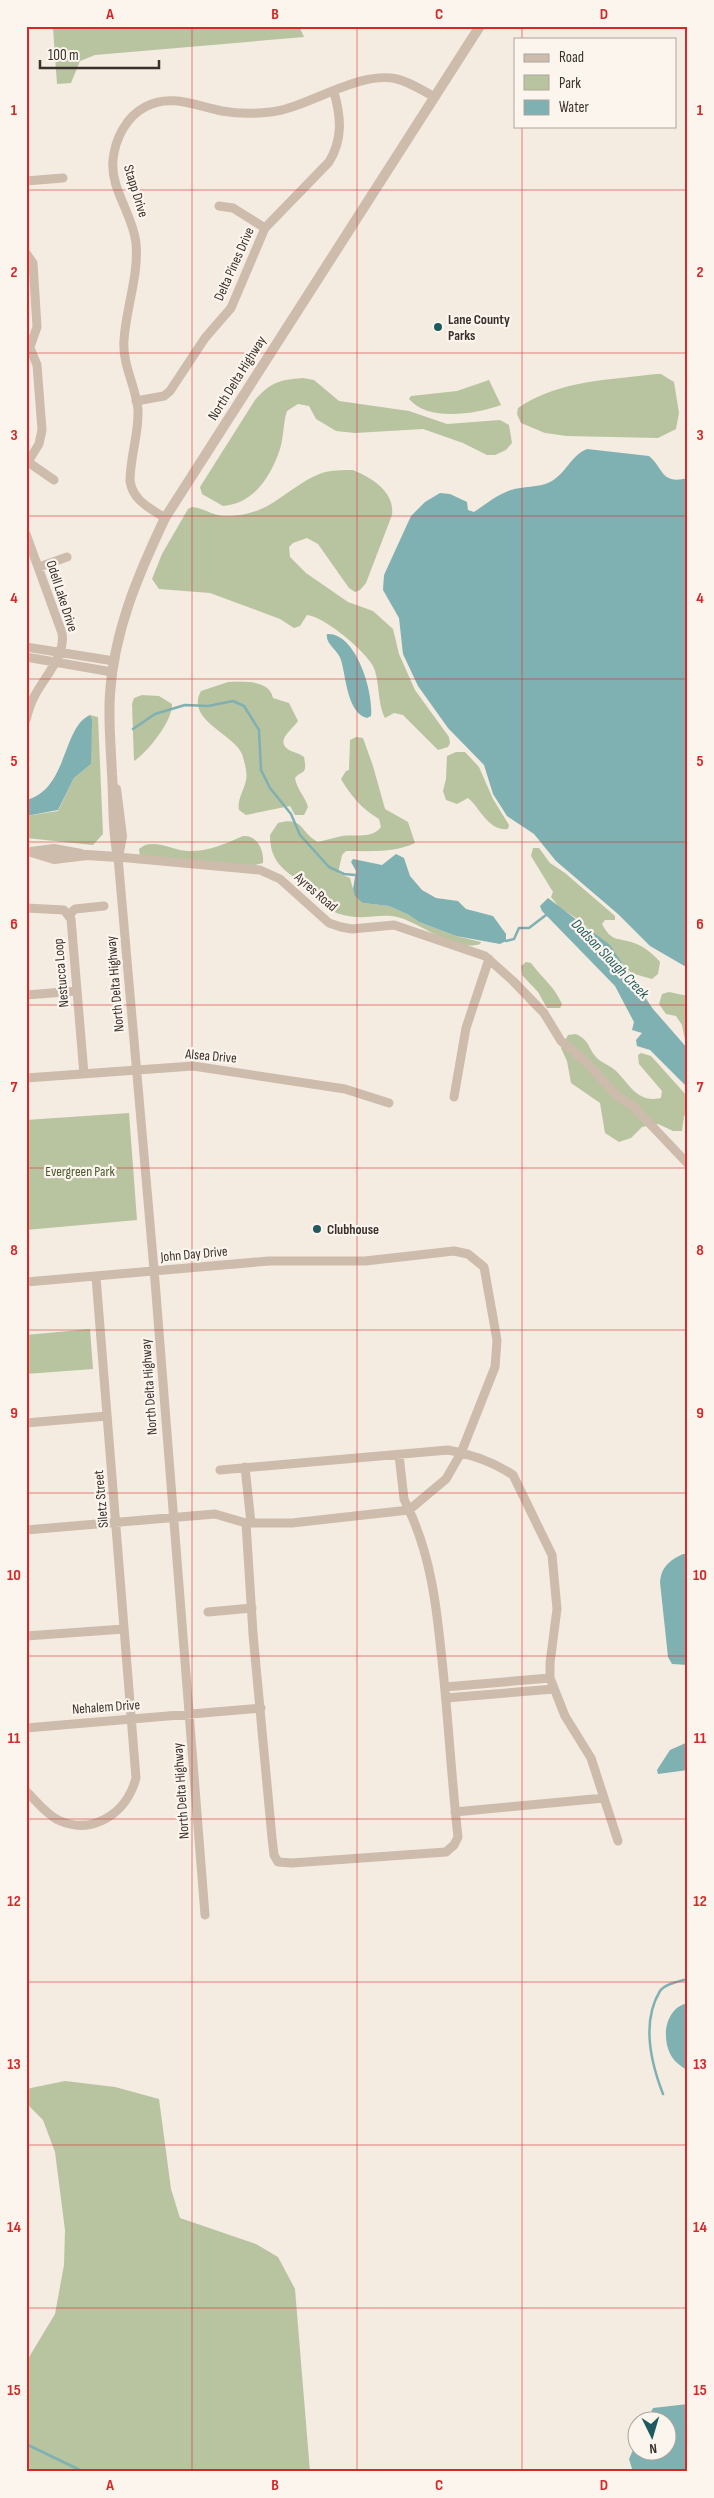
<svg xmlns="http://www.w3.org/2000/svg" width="714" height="2498" font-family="'Sofia Sans Condensed',sans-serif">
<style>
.green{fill:#b8c4a0}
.water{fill:#7fb0b2}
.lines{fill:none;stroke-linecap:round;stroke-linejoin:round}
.stream{stroke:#7fb0b2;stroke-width:2.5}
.minor{stroke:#cdbbac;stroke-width:9}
.tertiary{stroke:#cdbbac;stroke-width:10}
.grid{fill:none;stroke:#d62828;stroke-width:1;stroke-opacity:0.55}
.poi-dot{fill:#1f5a5e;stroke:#fbf5ee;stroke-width:2}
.labels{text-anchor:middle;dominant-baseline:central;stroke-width:4.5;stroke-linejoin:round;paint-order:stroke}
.street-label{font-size:14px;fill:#3b302b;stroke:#fbf5ee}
.poi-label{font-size:14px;font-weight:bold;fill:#3b302b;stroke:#fbf5ee;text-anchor:start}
.park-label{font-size:14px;fill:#4a5a2e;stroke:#fbf5ee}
.water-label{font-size:15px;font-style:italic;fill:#1f5a5e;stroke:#fbf5ee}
.neatline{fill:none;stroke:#d62828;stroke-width:2}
.grid-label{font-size:16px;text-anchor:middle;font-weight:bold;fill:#d62828}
</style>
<rect width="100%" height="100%" fill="#f4ebe1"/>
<path class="green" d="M 69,26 L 299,26 L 304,37 L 95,55 L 80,61 L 71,83 L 57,84 L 53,28 Z
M 656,374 L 661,374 L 674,382 L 679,413 L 676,429 L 658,438 L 567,436 L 545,433 L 521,423 L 517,414 L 518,408 C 559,380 609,380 656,374 Z
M 303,378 L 314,380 L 339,401 L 409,411 L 447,424 L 500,420 L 509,425 L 512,443 L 506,450 L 495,455 L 487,455 L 463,443 L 423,429 L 355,433 L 336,431 L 316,419 L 309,406 L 298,404 L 287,411 C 283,423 284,436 280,449 C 271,476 254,504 223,506 L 202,494 L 200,487 L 255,400 C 271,382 279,380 303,378 Z
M 489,380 L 501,405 C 476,414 428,422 409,399 L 411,396 L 457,391 Z
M 353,470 C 372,478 395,492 392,515 L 366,583 L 360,590 L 355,592 L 349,588 L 318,544 L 307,538 L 293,543 L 289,547 L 290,557 L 306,573 L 348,602 L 373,611 L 393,629 L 399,654 L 415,690 L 449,737 L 450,743 L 448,747 L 438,750 L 403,715 L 394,713 L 385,718 C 377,702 380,680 373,666 C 364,650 325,617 307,615 L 300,626 L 294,628 L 280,619 L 210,593 L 159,589 L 152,579 L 162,554 L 188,509 L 192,507 C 204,508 213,516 225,516 C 273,516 285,487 322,473 C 331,470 343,470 353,470 Z
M 228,682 C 244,682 269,679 273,698 L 289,703 L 298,721 C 293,729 274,741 289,750 C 295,753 299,753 304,757 C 308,777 301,769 295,778 C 297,790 305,796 308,807 L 304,815 L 295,815 L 290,806 L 246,815 L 239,810 C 237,799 244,791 246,780 C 248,774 244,760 242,754 C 233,733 185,720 201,691 Z
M 142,695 L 159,696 L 172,704 C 173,720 148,752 134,761 L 132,704 L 134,698 Z
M 90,715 L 98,717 L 103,834 L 93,845 L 26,838 L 26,816 L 58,811 L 74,778 L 91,764 Z
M 356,737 L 363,738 L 373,766 L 385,809 L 408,822 L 415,843 C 394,853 369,851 346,851 L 342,855 L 338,873 L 350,878 L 353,889 L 363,903 L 389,906 L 409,915 L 419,922 L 456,936 L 481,942 L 480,944 C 457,952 422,925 401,918 C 387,913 370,918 355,917 C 326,914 327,904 308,888 C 288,871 270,866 270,835 L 278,823 C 304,816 300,833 318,842 C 326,840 334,838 342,836 C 355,834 372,839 381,827 L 379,819 C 362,809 351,796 341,779 L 346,771 L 349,770 L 350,740 Z
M 456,752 L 465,752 L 479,767 L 493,799 L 509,825 L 508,829 C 488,831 481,809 468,798 L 457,804 L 446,800 L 443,791 L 446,779 L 447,756 Z
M 243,836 C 258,835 264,851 263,863 L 251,866 L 140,857 L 139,849 C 152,837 172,850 187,851 C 208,852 225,844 243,836 Z
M 533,848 L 539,848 L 550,863 L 565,873 L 615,916 L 615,920 L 605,920 L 602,924 C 612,943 618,937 634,943 C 644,946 654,955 660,962 L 658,974 L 652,979 L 631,973 L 602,940 L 579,920 L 559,907 L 551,897 L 553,892 L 531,856 Z
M 526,962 L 531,963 C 542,978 554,986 562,1004 L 560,1008 L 547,1008 L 538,992 L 522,975 L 521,966 Z
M 669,992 L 688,996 L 688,1041 L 685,1040 L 682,1025 L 676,1016 L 666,1014 L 659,1004 L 662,994 Z
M 576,1034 C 590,1041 587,1046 596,1057 C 600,1062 609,1065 615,1070 C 629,1083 637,1104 661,1098 L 662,1091 L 639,1064 L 638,1055 L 641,1053 L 651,1056 L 688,1097 L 688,1113 L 684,1116 L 682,1131 L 673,1131 L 658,1124 L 642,1127 L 631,1138 L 619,1142 L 605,1133 L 600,1103 L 571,1083 L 567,1061 L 561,1048 L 568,1035 Z
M 129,1113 L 137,1220 L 26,1230 L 26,1120 Z
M 90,1329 L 93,1369 L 26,1374 L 26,1335 Z
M 65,2081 L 115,2087 L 159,2099 L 171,2189 L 180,2218 L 256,2244 L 278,2257 L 295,2289 L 310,2472 L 26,2472 L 26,2362 L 55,2314 L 64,2265 L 65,2230 L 55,2152 L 43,2120 L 26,2103 L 26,2089 Z"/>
<path class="water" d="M 587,449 L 649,456 C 664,468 660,485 688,478 L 688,968 L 650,946 L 618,914 L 556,861 L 534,834 L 507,816 L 493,794 L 484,765 L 448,728 L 418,686 L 403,654 L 399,618 L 383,590 L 384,575 L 411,516 L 425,502 L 440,493 L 450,494 L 467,502 L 468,510 L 474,512 C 486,504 497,495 511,490 C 523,486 538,488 550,482 C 566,474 570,456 587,449 Z
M 327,634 C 356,632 374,693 371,716 L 367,718 C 347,713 346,676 341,660 C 338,650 325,644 327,634 Z
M 90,715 L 92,720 L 91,764 L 74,778 L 58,810 L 26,816 L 26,800 C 68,790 62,727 90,715 Z
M 396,854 L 404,858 L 410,876 L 422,890 L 436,898 L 458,901 L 466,909 L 493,916 L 506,934 L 506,941 L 500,944 L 456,936 L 419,922 L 409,915 L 389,906 L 363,903 L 355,896 L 353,889 L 356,871 L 351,862 L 353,859 L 382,865 Z
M 548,898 L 610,945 L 653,1009 L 688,1049 L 688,1088 L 650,1050 L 637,1046 L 636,1040 L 642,1033 L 632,1030 L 634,1022 L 615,986 L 542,911 L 540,906 Z
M 683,1554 L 688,1554 L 688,1665 L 672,1664 L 668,1657 L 660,1582 C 662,1566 669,1561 683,1554 Z
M 688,1742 L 688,1770 L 658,1774 L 657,1770 L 670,1750 Z
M 688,2003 L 688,2071 C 684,2068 679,2065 675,2061 C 660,2044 663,2008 688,2003 Z
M 688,2404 L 688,2472 L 633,2472 L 629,2459 L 636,2443 L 636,2450 L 666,2450 L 666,2420 L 647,2420 L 653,2408 Z"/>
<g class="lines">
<path class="stream" d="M 133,729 L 155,714 L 185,705 L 208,706 L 233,701 L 244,706 L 259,730 L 261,770 L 270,788 L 291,814 L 300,835 L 329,867 L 344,874 L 355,875
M 506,941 L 514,939 L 519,928 L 529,928 L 546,915
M 663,2094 C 651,2063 641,2022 660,1991 C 665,1984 679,1981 688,1979
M 26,2444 L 84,2472"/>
<path class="minor" d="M 26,181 L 63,178
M 219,206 L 233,208 L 265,228
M 26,253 L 33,263 L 37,327 L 30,347
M 26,338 L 37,365 L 42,430 L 39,444 L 26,465
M 136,401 L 164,396 L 170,391 L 205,338 L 231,308 L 265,228 L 329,162 C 343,139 341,117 334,92
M 28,462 L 54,480
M 165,518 C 150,508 133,501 130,481 C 130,457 139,434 138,410 C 136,386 122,365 124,340 C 126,308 139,275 136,243 C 133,214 110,189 113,160 C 115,139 126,117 145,107 C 170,93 196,106 222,111 C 238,114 254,114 271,112 C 310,107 359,70 397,79 C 410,82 423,91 435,97
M 26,534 L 62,633 C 66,656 44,677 34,697 C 30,704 28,712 26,720
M 39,567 L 67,557
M 26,647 L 114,661
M 26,657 L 112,672
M 26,908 L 64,910 L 71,919 L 84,1074
M 69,915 L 75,909 L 104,906
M 26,995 L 77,991
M 26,1078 L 193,1066 L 345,1089 L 389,1103
M 454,1097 L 466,1028 L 489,959
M 26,1282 L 269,1261 L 365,1261 L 454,1251 L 468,1254 L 484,1267 L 497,1340 L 495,1367 L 461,1453 L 446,1479 L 409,1510 L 404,1499 L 399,1455
M 26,1423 L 107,1416
M 245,1467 L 251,1523
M 220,1470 L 448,1450 C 470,1454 495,1463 513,1475 L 552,1555 L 557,1609 L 550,1663 L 550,1678 L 565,1716 L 591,1758 L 618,1841
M 26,1530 L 215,1514 L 246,1523 L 292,1523 L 409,1510 C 430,1555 436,1602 441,1651 C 448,1712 451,1775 458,1837 L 454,1845 L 446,1852 L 292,1863 L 278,1862 L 274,1855 L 272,1838 L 253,1634 L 246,1523
M 208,1612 L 252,1608
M 26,1636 L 124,1629
M 445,1687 L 550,1678
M 446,1698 L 554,1689
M 26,1728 L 261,1708
M 26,1791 C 36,1801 46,1814 58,1820 C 93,1836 127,1813 136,1778 L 96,1277
M 455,1812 L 604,1798
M 205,1915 L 155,1281 L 118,857 L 260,870 L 280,879 L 329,923 L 341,927 L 352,929 L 394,925 L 485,956 L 513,981 L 544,1013 L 561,1041 L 585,1061 L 618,1097 L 634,1107 L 688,1164"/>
<path class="tertiary" d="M 116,789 L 122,836 L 119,852
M 31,852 L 54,859 L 87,855 L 118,857
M 31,852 L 54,849 L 81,854
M 118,857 C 112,829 114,803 112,774 C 111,748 108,721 110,694 C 114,631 138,575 165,518 L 480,26"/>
</g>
<path class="grid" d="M 192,26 L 192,2472M 357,26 L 357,2472M 522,26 L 522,39M 522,126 L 522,2472M 26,190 L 688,190M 26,353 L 688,353M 26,516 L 688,516M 26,679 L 688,679M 26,842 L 688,842M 26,1005 L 688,1005M 26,1168 L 688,1168M 26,1330 L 688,1330M 26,1493 L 688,1493M 26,1656 L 688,1656M 26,1819 L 688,1819M 26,1982 L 688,1982M 26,2145 L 688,2145M 26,2308 L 688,2308"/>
<g class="poi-dot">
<circle cx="438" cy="327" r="5"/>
<circle cx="317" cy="1229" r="5"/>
</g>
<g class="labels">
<g class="street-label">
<text transform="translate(136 191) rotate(73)">Stapp Drive</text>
<text transform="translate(234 264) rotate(-66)">Delta Pines Drive</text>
<text transform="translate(237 378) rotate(-58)">North Delta Highway</text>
<text transform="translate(62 596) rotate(72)">Odell Lake Drive</text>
<text transform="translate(316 892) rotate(41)">Ayres Road</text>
<text transform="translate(61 973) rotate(-95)">Nestucca Loop</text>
<text transform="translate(115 984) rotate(-95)">North Delta Highway</text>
<text transform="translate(211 1056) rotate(5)">Alsea Drive</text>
<text transform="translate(194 1254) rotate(-5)">John Day Drive</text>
<text transform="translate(149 1387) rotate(-94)">North Delta Highway</text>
<text transform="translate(101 1499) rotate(-95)">Siletz Street</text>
<text transform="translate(106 1707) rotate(-4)">Nehalem Drive</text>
<text transform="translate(181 1791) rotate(-94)">North Delta Highway</text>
</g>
<g class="poi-label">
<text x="448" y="319">Lane County<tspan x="448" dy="16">Parks</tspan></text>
<text x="327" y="1229">Clubhouse</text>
</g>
<g class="park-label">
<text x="80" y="1171">Evergreen Park</text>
</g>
<g class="water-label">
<text transform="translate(610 959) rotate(46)">Dodson Slough Creek</text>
</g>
</g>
<rect width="714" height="2498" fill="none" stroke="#fbf5ee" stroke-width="55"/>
<rect x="514" y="38" width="162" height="90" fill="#fbf5ee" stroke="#aea6a0"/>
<rect x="524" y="54" width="25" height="8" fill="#cdbbac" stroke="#aea6a0"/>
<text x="559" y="62" font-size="15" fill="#3b302b">Road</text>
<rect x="524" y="75" width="25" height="15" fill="#b8c4a0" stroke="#aea6a0"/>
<text x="559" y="88" font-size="15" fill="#3b302b">Park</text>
<rect x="524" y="100" width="25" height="15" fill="#7fb0b2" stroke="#aea6a0"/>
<text x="559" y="112" font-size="15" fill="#3b302b">Water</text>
<g transform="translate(652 2436) rotate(175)"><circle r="24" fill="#fbf5ee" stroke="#aea6a0"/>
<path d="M0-4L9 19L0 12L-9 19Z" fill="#1f5a5e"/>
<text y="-8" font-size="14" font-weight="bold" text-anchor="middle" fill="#3b302b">N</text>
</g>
<path d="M40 60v8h119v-8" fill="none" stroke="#3b302b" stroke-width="2.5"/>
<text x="48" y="60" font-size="15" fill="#3b302b" stroke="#fbf5ee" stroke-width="4" paint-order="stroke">100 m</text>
<rect x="28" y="28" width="658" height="2442" class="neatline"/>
<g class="grid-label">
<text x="110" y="19">A</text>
<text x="275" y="19">B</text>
<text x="439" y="19">C</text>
<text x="604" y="19">D</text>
<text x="14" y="115">1</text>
<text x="700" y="115">1</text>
<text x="14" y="277">2</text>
<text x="700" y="277">2</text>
<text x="14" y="440">3</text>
<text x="700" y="440">3</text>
<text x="14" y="603">4</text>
<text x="700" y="603">4</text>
<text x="14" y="766">5</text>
<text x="700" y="766">5</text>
<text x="14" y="929">6</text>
<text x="700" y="929">6</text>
<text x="14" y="1092">7</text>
<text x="700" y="1092">7</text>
<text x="14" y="1255">8</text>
<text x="700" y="1255">8</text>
<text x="14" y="1418">9</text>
<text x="700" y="1418">9</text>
<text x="14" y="1580">10</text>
<text x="700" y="1580">10</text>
<text x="14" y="1743">11</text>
<text x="700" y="1743">11</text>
<text x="14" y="1906">12</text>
<text x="700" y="1906">12</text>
<text x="14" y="2069">13</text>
<text x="700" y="2069">13</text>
<text x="14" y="2232">14</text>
<text x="700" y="2232">14</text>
<text x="14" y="2395">15</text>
<text x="700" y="2395">15</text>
<text x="110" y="2490">A</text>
<text x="275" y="2490">B</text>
<text x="439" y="2490">C</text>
<text x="604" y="2490">D</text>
</g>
</svg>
